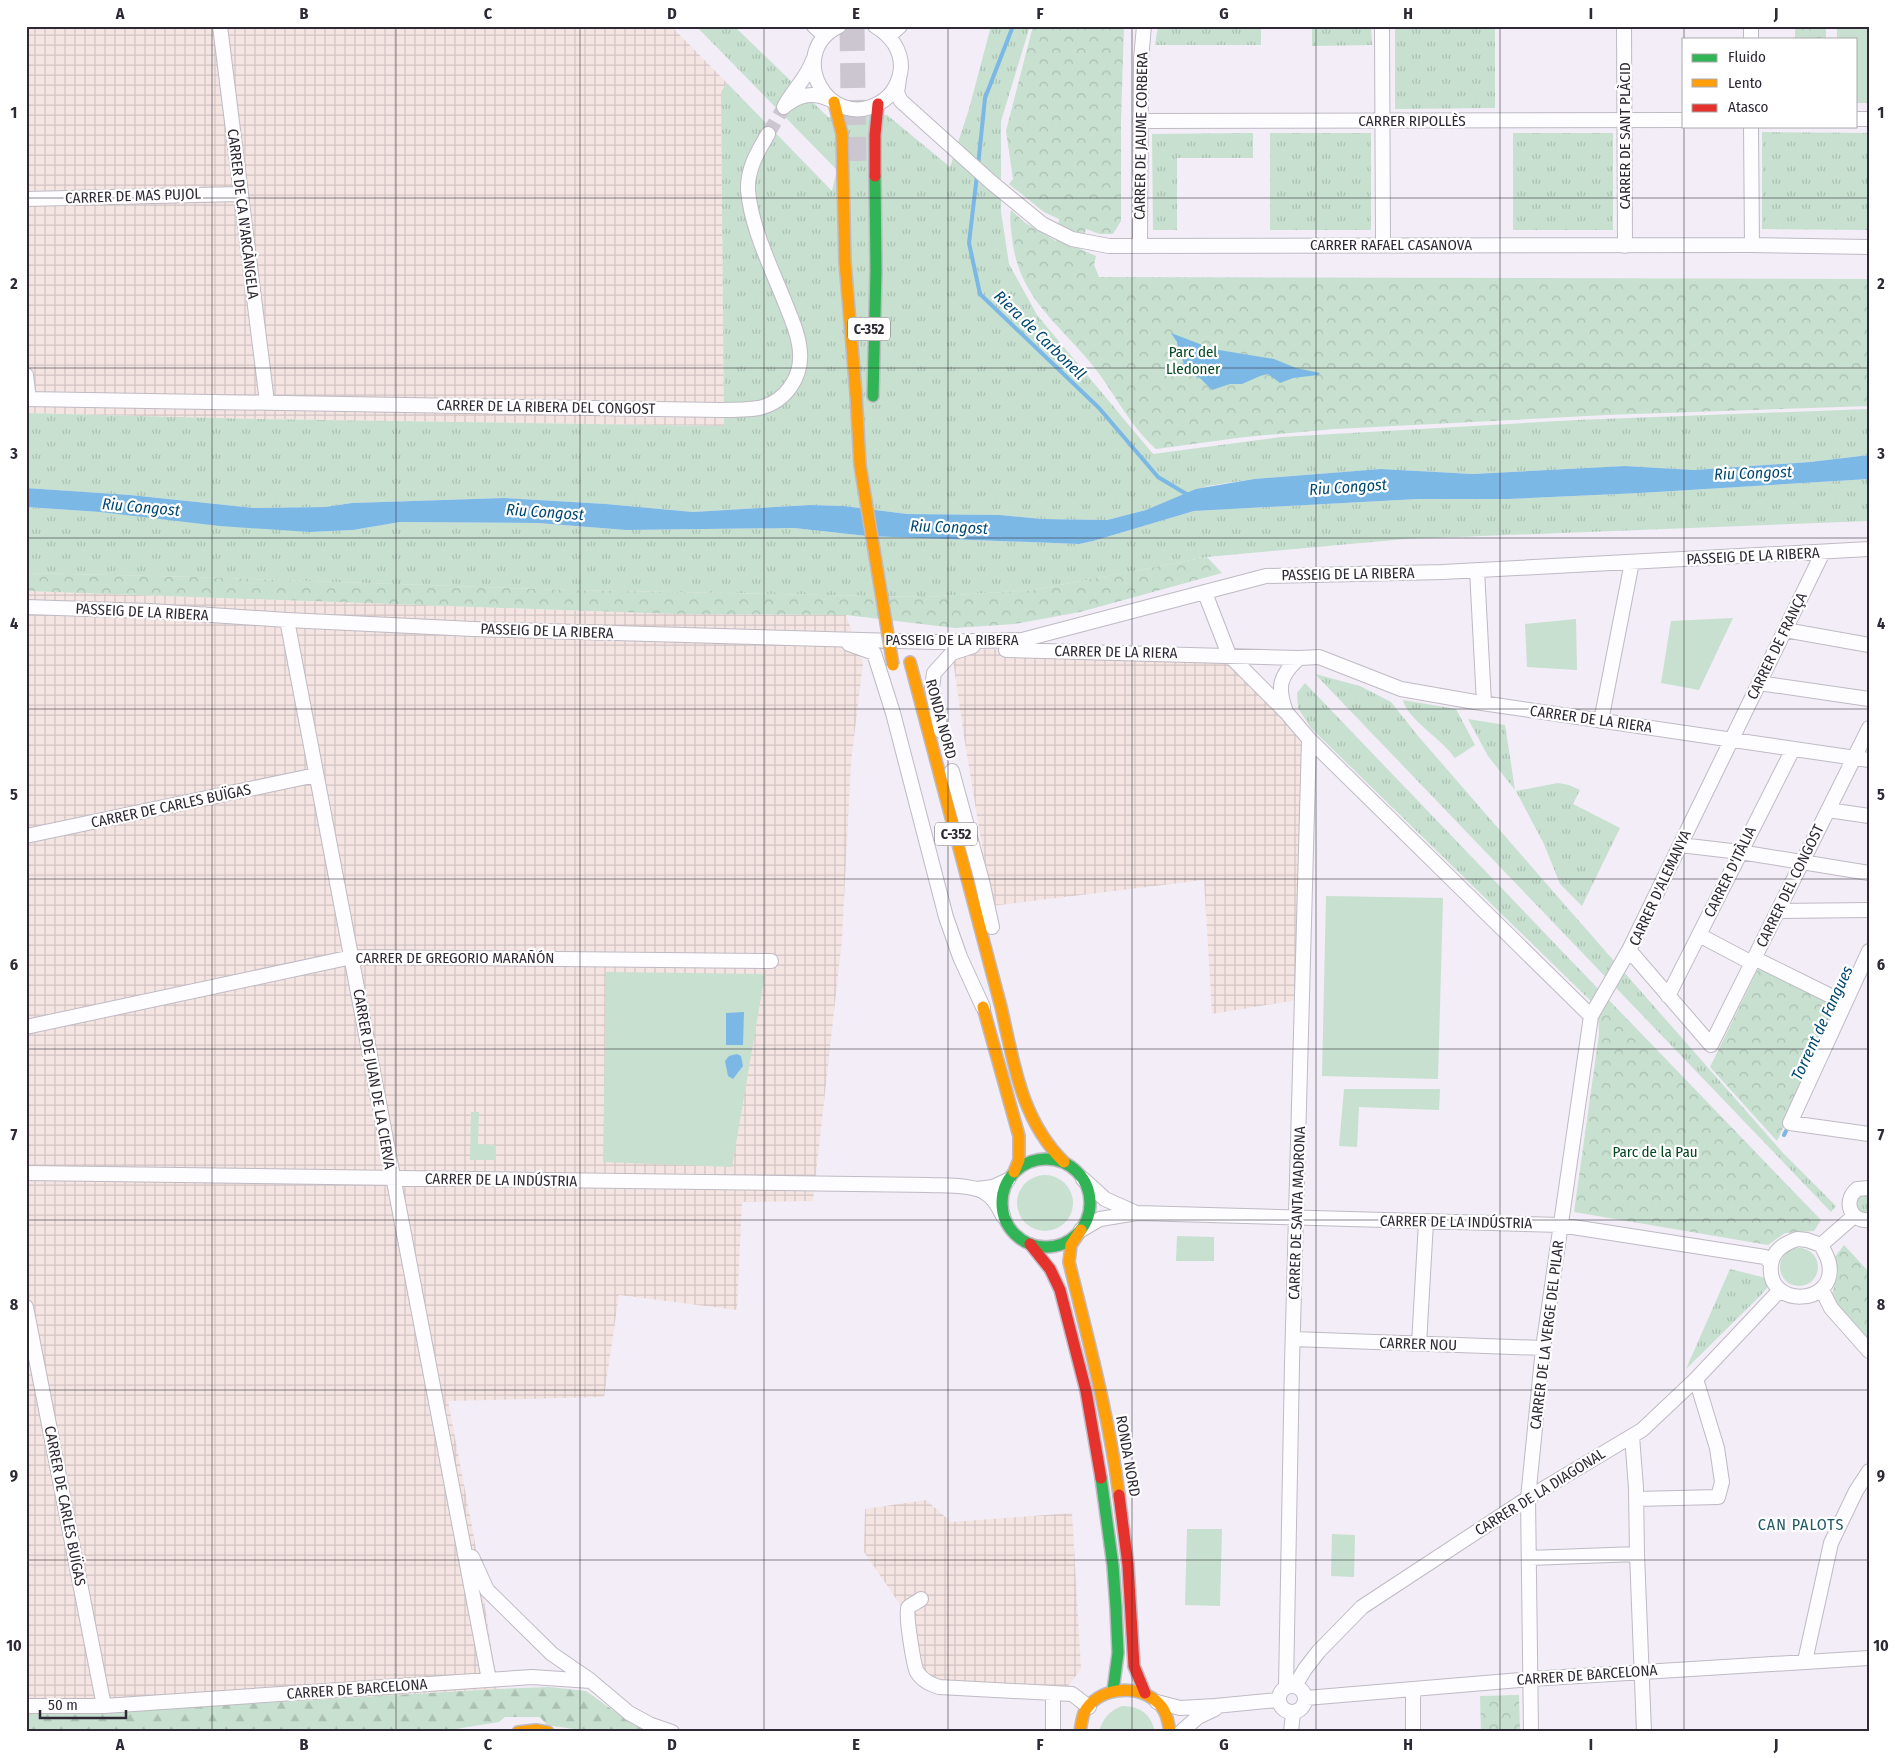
<svg xmlns="http://www.w3.org/2000/svg" width="1895" height="1758" font-family="'Fira Sans Condensed',sans-serif">
<style>
.industrial{fill:url(#industrial-grid)}
.grass{fill:url(#grass-tufts)}
.forest{fill:url(#forest-firs)}
.park{fill:url(#park-crowns)}
.garden{fill:#c7e0cf}
.water{fill:#7cb8e6}
.lines{fill:none;stroke-linecap:round;stroke-linejoin:round}
.stream{stroke:#7cb8e6;stroke-width:4}
.street-tunnel{stroke:#cbc6d0;stroke-width:14;stroke-dasharray:14 7;stroke-linecap:butt}
.highway-tunnel{stroke:#cbc6d0;stroke-width:25;stroke-dasharray:25 12;stroke-linecap:butt}
.street-casing{stroke:#bfbac4;stroke-width:16}
.fast-casing{stroke:#bfbac4;stroke-width:14}
.slow-casing{stroke:#bfbac4;stroke-width:14}
.jam-casing{stroke:#bfbac4;stroke-width:14}
.street{stroke:#fdfcfe;stroke-width:14}
.fast{stroke:#30b455;stroke-width:11}
.slow{stroke:#ff9f0a;stroke-width:11}
.jam{stroke:#e5322d;stroke-width:11}
.slow-bridge-casing{stroke:#bfbac4;stroke-width:14;stroke-linecap:butt}
.slow-bridge{stroke:#ff9f0a;stroke-width:11}
.grid{fill:none;stroke:#2e2934;stroke-width:1;stroke-opacity:0.55}
.labels{text-anchor:middle;dominant-baseline:central;stroke-width:4.5;stroke-linejoin:round;paint-order:stroke}
.shield{fill:#fff;stroke:#6d6971;stroke-width:1}
.shield-label{font-size:14px;font-weight:bold;fill:#2e2934}
.street-label{font-size:15px;fill:#2e2934;stroke:#fff}
.park-label{font-size:15px;fill:#044820;stroke:#fff}
.water-label{font-size:16px;font-style:italic;fill:#004870;stroke:#fff}
.neighbourhood-label{font-size:16px;letter-spacing:1px;fill:#215b61;stroke:#fff}
.neatline{fill:none;stroke:#2e2934;stroke-width:2}
.grid-label{font-size:16px;text-anchor:middle;font-weight:bold;fill:#2e2934}
</style>
<defs>
<pattern id="industrial-grid" width="8" height="8" patternUnits="userSpaceOnUse" patternTransform="scale(1.25)"><rect width="8" height="8" fill="#f4e5e3"/><path d="M0 4h8M4 0v8" fill="none" stroke="#d2c4c3"/></pattern>
<pattern id="grass-tufts" width="24" height="20" patternUnits="userSpaceOnUse" patternTransform="scale(1.25)"><rect width="24" height="20" fill="#c7e0cf"/><path d="M3 7l-1-3M5 7V3M7 7l1-3M15 17l-1-3M17 17v-4M19 17l1-3" fill="none" stroke="#abc0b2"/></pattern>
<pattern id="forest-firs" width="22" height="20" patternUnits="userSpaceOnUse" patternTransform="scale(1.25)"><rect width="22" height="20" fill="#c7e0cf"/><path d="M5 1l3.5 6h-7zM16 11l3.5 6h-7z" fill="#abc0b2"/></pattern>
<pattern id="park-crowns" width="20" height="18" patternUnits="userSpaceOnUse" patternTransform="scale(1.25)"><rect width="20" height="18" fill="#c7e0cf"/><path d="M2 6a3 3 0 1 1 6 0M12 15a3 3 0 1 1 6 0" fill="none" stroke="#abc0b2"/></pattern>
</defs>
<rect width="100%" height="100%" fill="#f2edf7"/>
<path class="industrial" d="M 26,26 L 671,26 L 727,83 L 721,92 L 724,426 L 257,419 L 26,413 Z
M 26,591 L 676,614 L 846,615 L 863,663 L 851,762 L 842,939 L 813,1201 L 742,1202 L 737,1310 L 619,1295 L 604,1397 L 448,1401 L 474,1537 L 498,1689 L 108,1712 L 26,1714 Z
M 988,649 L 1229,655 L 1309,739 L 1303,999 L 1212,1014 L 1204,880 L 992,906 L 964,737 L 952,653 Z
M 926,1500 L 951,1522 L 1072,1513 L 1081,1669 L 1068,1686 L 922,1679 L 906,1613 L 864,1552 L 865,1509 Z"/>
<path class="grass" d="M 696,26 L 734,26 L 828,117 L 887,115 L 950,167 L 969,109 L 991,26 L 1030,26 L 1001,121 L 1001,212 L 1009,264 L 1037,315 L 1153,454 L 1281,437 L 1577,420 L 1869,409 L 1869,455 L 1810,462 L 1694,470 L 1625,466 L 1473,474 L 1381,469 L 1254,479 L 1208,486 L 1146,510 L 1107,520 L 1042,519 L 1000,515 L 907,514 L 844,506 L 810,505 L 693,512 L 606,504 L 504,498 L 352,503 L 325,507 L 254,508 L 130,495 L 26,488 L 26,413 L 257,419 L 724,426 L 721,92 L 727,83 L 832,191 L 837,170 Z
M 1158,26 L 1261,26 L 1261,45 L 1155,45 Z
M 1312,26 L 1371,26 L 1372,45 L 1312,46 Z
M 1395,26 L 1495,26 L 1495,108 L 1395,109 Z
M 1762,132 L 1869,133 L 1869,230 L 1762,229 Z
M 1253,133 L 1253,158 L 1177,158 L 1177,230 L 1153,230 L 1152,134 Z
M 1270,133 L 1371,133 L 1371,230 L 1270,230 Z
M 1513,133 L 1613,133 L 1613,230 L 1513,230 Z
M 1869,479 L 1869,521 L 1405,539 L 1207,557 L 1034,590 L 926,597 L 568,590 L 196,577 L 26,573 L 26,507 L 100,512 L 310,532 L 353,530 L 400,522 L 538,523 L 626,530 L 794,528 L 867,536 L 1079,544 L 1093,541 L 1194,511 L 1418,499 L 1509,499 L 1640,493 Z
M 1315,674 L 1360,686 L 1391,702 L 1418,736 L 1571,912 L 1784,1154 L 1836,1206 L 1831,1212 Z
M 1305,683 L 1606,997 L 1598,1008 L 1311,728 L 1298,708 L 1297,693 Z
M 1403,700 L 1456,709 L 1475,745 L 1455,758 C 1442,739 1407,719 1403,700 Z
M 1468,719 L 1505,725 L 1515,790 L 1488,756 Z
M 1558,783 L 1569,785 L 1580,790 L 1573,804 L 1620,828 L 1582,906 L 1560,884 L 1544,844 L 1516,791 Z
M 1869,1188 L 1869,1219 L 1865,1220 L 1850,1198 Z
M 1730,1269 L 1774,1280 L 1761,1295 L 1686,1369 Z"/>
<path class="forest" d="M 549,1687 L 586,1691 L 621,1716 L 653,1732 L 594,1732 L 547,1725 L 540,1717 L 505,1717 L 499,1722 L 437,1732 L 26,1732 L 26,1714 L 108,1712 L 498,1689 Z"/>
<path class="park" d="M 1033,26 L 1124,26 L 1121,120 L 1121,221 L 1113,234 L 1100,234 L 1086,229 L 1080,249 L 1096,256 L 1094,265 L 1099,277 L 1869,279 L 1869,406 L 1606,415 L 1335,429 L 1245,437 L 1156,449 C 1130,426 1115,394 1094,367 C 1059,323 1018,298 1012,237 C 1011,228 1009,218 1011,210 L 1024,222 L 1056,241 L 1059,219 L 1044,212 L 1009,184 L 1013,179 L 1006,131 Z
M 1795,26 L 1826,26 L 1826,39 L 1795,39 Z
M 1207,557 L 1222,573 L 1080,612 L 1014,624 L 955,628 L 846,615 L 676,614 L 26,591 L 26,573 L 196,577 L 568,590 L 926,597 L 1034,590 Z
M 1761,963 L 1841,1002 L 1777,1141 L 1710,1067 Z
M 1606,997 L 1821,1220 L 1814,1231 L 1785,1233 L 1768,1245 L 1574,1212 L 1599,1034 L 1598,1008 Z
M 1844,1245 L 1869,1272 L 1869,1343 L 1831,1298 L 1838,1273 L 1835,1257 Z
M 1519,1695 L 1520,1732 L 1481,1732 L 1480,1696 Z"/>
<path class="garden" d="M 1837,28 L 1869,29 L 1869,103 L 1856,103 L 1856,39 L 1837,39 Z
M 1733,618 L 1699,690 L 1661,683 L 1671,621 Z
M 1576,619 L 1577,670 L 1527,667 L 1525,624 Z
M 1326,896 L 1443,898 L 1438,1079 L 1322,1076 Z
M 606,972 L 765,974 L 732,1167 L 603,1162 Z
M 1344,1089 L 1440,1089 L 1439,1110 L 1359,1107 L 1357,1147 L 1339,1146 Z
M 471,1112 L 479,1112 L 478,1144 L 496,1145 L 496,1160 L 470,1160 Z
M1017 1203a28 28 0 1 1 56 0a28 28 0 1 1-56 0Z
M 1177,1236 L 1214,1237 L 1214,1261 L 1176,1261 Z
M1780 1267a19 19 0 1 1 38 0a19 19 0 1 1-38 0Z
M 1187,1529 L 1222,1529 L 1220,1606 L 1185,1605 Z
M 1332,1534 L 1355,1535 L 1354,1577 L 1331,1576 Z
M 1122,1706 C 1140,1706 1151,1714 1155,1732 L 1099,1732 C 1103,1718 1109,1711 1122,1706 Z"/>
<path class="water" d="M 1171,333 L 1213,349 L 1274,359 L 1296,368 L 1320,373 L 1318,375 L 1293,378 L 1280,383 L 1268,374 L 1260,376 L 1242,384 L 1230,384 L 1212,390 L 1201,379 L 1189,371 L 1183,362 L 1177,342 Z
M 1869,455 L 1869,479 L 1640,493 L 1509,499 L 1418,499 L 1194,511 L 1093,541 L 1079,544 L 867,536 L 794,528 L 626,530 L 538,523 L 400,522 L 353,530 L 310,532 L 220,526 L 100,512 L 26,507 L 26,488 L 130,495 L 254,508 L 325,507 L 352,503 L 504,498 L 606,504 L 693,512 L 810,505 L 844,506 L 907,514 L 1000,515 L 1042,519 L 1107,520 L 1146,510 L 1196,489 L 1254,479 L 1381,469 L 1473,474 L 1625,466 L 1694,470 L 1810,462 Z
M 744,1012 L 743,1045 L 726,1045 L 726,1013 Z
M 737,1054 L 741,1056 L 743,1066 L 733,1079 L 728,1076 L 725,1061 L 729,1056 Z"/>
<g class="lines">
<path class="stream" d="M 978,166 L 985,98 L 1013,26
M 977,175 L 969,243 L 980,294 L 1099,408 L 1158,477 L 1188,495
M 1784,1135 L 1786,1131"/>
<path class="street-tunnel" d="M 768,134 L 784,107"/>
<path class="highway-tunnel" d="M 852,26 L 854,161"/>
<g class="street-casing">
<path id="street" d="M 220,26 L 267,402
M 814,26 L 825,36
M 839,26 C 784,53 829,134 881,102 C 893,95 900,81 901,67 C 901,49 890,35 875,26
M 1382,26 L 1383,245
M 1624,26 L 1625,246
M 889,36 L 900,26
M 1751,39 L 1751,26
M 899,79 L 897,93 L 901,101 L 991,182 L 1042,224 L 1072,239 L 1109,246 L 1752,245 L 1869,247
M 786,105 C 800,94 813,92 829,99
M 784,107 C 793,90 807,78 813,60
M 1856,119 L 1869,119
M 1140,121 L 1684,120
M 1751,126 L 1752,245
M 26,199 L 239,194
M 1140,245 L 1141,59 L 1144,26
M 26,375 L 29,399
M 26,399 L 721,410 C 734,410 746,410 759,408 C 785,402 802,378 800,352 C 799,336 792,320 786,305 C 772,269 751,228 748,190 C 747,169 758,151 768,134
M 1823,552 L 1629,950 L 1711,1045 L 1869,728
M 1477,570 L 1484,703
M 1205,593 L 1229,655 L 1286,712 L 1309,739 L 1591,1016
M 26,607 L 150,611 L 287,620 L 473,629 L 934,642 L 1022,640 L 1266,576 L 1443,572 L 1869,549
M 287,620 L 489,1680
M 1785,630 L 1869,645
M 849,644 L 874,653 L 893,713 L 946,917 L 960,957 L 983,1007
M 1006,650 L 1299,658
M 1759,683 L 1869,699
M 1286,712 C 1277,687 1279,676 1299,658 L 1319,657 L 1401,689 L 1475,702 L 1869,760
M 1601,721 L 1632,562
M 941,731 L 932,688 L 934,673 L 952,653 L 973,646
M 952,771 L 982,881 L 992,927
M 1828,810 L 1869,816
M 26,836 L 316,775
M 1680,845 L 1740,852 L 1869,873
M 1778,911 L 1869,910
M 1699,935 L 1752,963
M 1869,951 L 1790,1123 L 1869,1134
M 1754,958 L 1845,1003
M 1668,996 L 1793,749
M 26,1027 L 352,957 L 771,961
M 26,1173 L 928,1185 C 944,1186 975,1184 987,1194 C 995,1199 999,1208 1003,1216
M 1083,1179 L 1105,1199 L 1134,1212
M 1869,1188 L 1857,1189 C 1843,1201 1850,1222 1869,1220
M 977,1189 L 993,1187 L 1008,1180
M 1081,1230 L 1100,1219 L 1137,1213 L 1560,1225 L 1765,1257 L 1771,1263
M 1797,1239 L 1807,1240 L 1821,1245 C 1824,1251 1828,1257 1829,1263 C 1838,1306 1766,1309 1771,1265 C 1773,1250 1784,1244 1797,1239 Z
M 1821,1245 L 1854,1216
M 1822,1290 L 1831,1308 L 1869,1351
M 26,1307 L 104,1706
M 1293,1339 L 1543,1348
M 1419,1344 L 1426,1222
M 1632,1436 L 1636,1488 L 1637,1554 L 1644,1732
M 1636,1499 L 1718,1497 L 1722,1482 L 1717,1448 L 1696,1379
M 472,1557 L 487,1590 L 552,1654 L 590,1680
M 1529,1558 L 1637,1554
M 921,1599 C 918,1602 911,1604 908,1608 C 905,1612 914,1667 917,1672 C 923,1681 930,1684 939,1687 L 1072,1694 L 1089,1707
M 1805,1661 L 1831,1543 L 1856,1491 L 1869,1471
M1279 1699a13 13 0 1 1 26 0a13 13 0 1 1-26 0Z
M 1295,1686 L 1305,1669 L 1319,1651 L 1362,1607 L 1528,1498 L 1642,1430 L 1696,1379 L 1780,1290
M 1286,1687 L 1292,1363 L 1309,739
M 1413,1689 L 1413,1732
M 1306,1698 L 1531,1679 L 1869,1658
M 1157,1702 L 1180,1708 L 1215,1706 L 1278,1700
M 26,1706 L 104,1706 L 532,1677 L 591,1681 L 629,1713 L 649,1724 L 672,1732
M 1053,1732 L 1053,1693
M 1181,1732 L 1198,1717 L 1215,1709
M 1291,1732 L 1293,1713
M 1531,1732 L 1528,1498 L 1543,1348 L 1591,1016 L 1629,950"/>
</g>
<g class="fast-casing">
<path id="fast" d="M 873,396 L 876,271 L 875,176
M1002 1203a44 44 0 1 1 88 0a44 44 0 1 1-88 0Z
M 1101,1478 L 1113,1566 L 1116,1608 L 1118,1653 L 1113,1691"/>
</g>
<g class="slow-casing">
<path id="slow" d="M 834,102 L 842,134 L 845,262 L 856,394
M 910,662 L 1001,1007
M 983,1007 L 1019,1136 L 1019,1160 L 1014,1172
M 1001,1007 C 1014,1063 1021,1120 1064,1162
M 1081,1230 L 1071,1245 L 1069,1262 C 1088,1339 1109,1416 1119,1495
M 518,1732 L 536,1730 L 548,1732
M 1080,1732 C 1081,1726 1082,1718 1084,1713 C 1097,1688 1135,1683 1156,1701 C 1166,1709 1168,1720 1170,1732"/>
</g>
<g class="jam-casing">
<path id="jam" d="M 875,176 L 875,135 L 878,104
M 1030,1244 L 1050,1269 L 1060,1290 L 1086,1391 L 1101,1478
M 1119,1495 L 1128,1565 L 1134,1666 L 1145,1693"/>
</g>
<use href="#street" class="street"/>
<use href="#fast" class="fast"/>
<use href="#slow" class="slow"/>
<use href="#jam" class="jam"/>
<g class="slow-bridge-casing">
<path id="slow-bridge" d="M 856,394 L 860,465 L 893,665"/>
</g>
<use href="#slow-bridge" class="slow-bridge"/>
</g>
<path class="grid" d="M 212,26 L 212,1732M 396,26 L 396,1732M 580,26 L 580,1732M 764,26 L 764,1732M 948,26 L 948,1732M 1132,26 L 1132,1732M 1316,26 L 1316,1732M 1500,26 L 1500,1732M 1684,26 L 1684,1732M 26,198 L 1869,198M 26,368 L 1869,368M 26,538 L 1869,538M 26,709 L 1869,709M 26,879 L 1869,879M 26,1049 L 1869,1049M 26,1220 L 1869,1220M 26,1390 L 1869,1390M 26,1560 L 1869,1560"/>
<g class="labels">
<g class="shield">
<rect x="848" y="317.5" width="42" height="23" rx="4"/>
<rect x="935" y="822.5" width="42" height="23" rx="4"/>
</g>
<g class="shield-label">
<text x="869" y="329">C-352</text>
<text x="956" y="834">C-352</text>
</g>
<g class="street-label">
<text x="1412" y="121">CARRER RIPOLLÈS</text>
<text transform="translate(1141 136) rotate(-89)">CARRER DE JAUME CORBERA</text>
<text transform="translate(1625 136) rotate(-90)">CARRER DE SANT PLÀCID</text>
<text transform="translate(133 196) rotate(-2)">CARRER DE MAS PUJOL</text>
<text transform="translate(243 214) rotate(83)">CARRER DE CA N'ARCÀNGELA</text>
<text x="1391" y="245">CARRER RAFAEL CASANOVA</text>
<text transform="translate(546 407) rotate(1)">CARRER DE LA RIBERA DEL CONGOST</text>
<text transform="translate(1753 556) rotate(-3)">PASSEIG DE LA RIBERA</text>
<text transform="translate(1348 574) rotate(-1)">PASSEIG DE LA RIBERA</text>
<text transform="translate(142 612) rotate(3)">PASSEIG DE LA RIBERA</text>
<text transform="translate(547 631) rotate(2)">PASSEIG DE LA RIBERA</text>
<text x="952" y="640">PASSEIG DE LA RIBERA</text>
<text transform="translate(1777 646) rotate(-64)">CARRER DE FRANÇA</text>
<text transform="translate(1116 652) rotate(1)">CARRER DE LA RIERA</text>
<text transform="translate(941 719) rotate(75)">RONDA NORD</text>
<text transform="translate(1591 719) rotate(8)">CARRER DE LA RIERA</text>
<text transform="translate(171 806) rotate(-12)">CARRER DE CARLES BUÏGAS</text>
<text transform="translate(1730 872) rotate(-64)">CARRER D'ITÀLIA</text>
<text transform="translate(1790 886) rotate(-64)">CARRER DEL CONGOST</text>
<text transform="translate(1660 888) rotate(-65)">CARRER D'ALEMANYA</text>
<text x="455" y="958">CARRER DE GREGORIO MARAÑÓN</text>
<text transform="translate(374 1079) rotate(80)">CARRER DE JUAN DE LA CIERVA</text>
<text transform="translate(501 1180) rotate(1)">CARRER DE LA INDÚSTRIA</text>
<text transform="translate(1297 1213) rotate(-88)">CARRER DE SANTA MADRONA</text>
<text transform="translate(1456 1222) rotate(1)">CARRER DE LA INDÚSTRIA</text>
<text transform="translate(1547 1335) rotate(-83)">CARRER DE LA VERGE DEL PILAR</text>
<text transform="translate(1418 1344) rotate(2)">CARRER NOU</text>
<text transform="translate(1128 1456) rotate(80)">RONDA NORD</text>
<text transform="translate(1540 1492) rotate(-32)">CARRER DE LA DIAGONAL</text>
<text transform="translate(65 1506) rotate(79)">CARRER DE CARLES BUÏGAS</text>
<text transform="translate(1587 1675) rotate(-4)">CARRER DE BARCELONA</text>
<text transform="translate(357 1689) rotate(-4)">CARRER DE BARCELONA</text>
</g>
<g class="park-label">
<text x="1193" y="352">Parc del<tspan x="1193" dy="17">Lledoner</tspan></text>
<text x="1655" y="1152">Parc de la Pau</text>
</g>
<g class="water-label">
<text transform="translate(1040 335) rotate(44)">Riera de Carbonell</text>
<text transform="translate(1753 473) rotate(-2)">Riu Congost</text>
<text transform="translate(1348 487) rotate(-4)">Riu Congost</text>
<text transform="translate(141 507) rotate(5)">Riu Congost</text>
<text transform="translate(545 512) rotate(4)">Riu Congost</text>
<text transform="translate(949 527) rotate(2)">Riu Congost</text>
<text transform="translate(1822 1023) rotate(-65)">Torrent de Fangues</text>
</g>
<g class="neighbourhood-label">
<text x="1801" y="1524">CAN PALOTS</text>
</g>
</g>
<rect width="1895" height="1758" fill="none" stroke="#ffffff" stroke-width="55"/>
<rect x="1682" y="38" width="175" height="90" fill="#ffffff" stroke="#aba9ae"/>
<rect x="1692" y="54" width="25" height="8" fill="#30b455" stroke="#aba9ae"/>
<text x="1728" y="62" font-size="15" fill="#2e2934">Fluido</text>
<rect x="1692" y="79" width="25" height="8" fill="#ff9f0a" stroke="#aba9ae"/>
<text x="1728" y="88" font-size="15" fill="#2e2934">Lento</text>
<rect x="1692" y="104" width="25" height="8" fill="#e5322d" stroke="#aba9ae"/>
<text x="1728" y="112" font-size="15" fill="#2e2934">Atasco</text>
<path d="M40 1710v8h86v-8" fill="none" stroke="#2e2934" stroke-width="2.5"/>
<text x="48" y="1710" font-size="15" fill="#2e2934" stroke="#ffffff" stroke-width="4" paint-order="stroke">50 m</text>
<rect x="28" y="28" width="1840" height="1702" class="neatline"/>
<g class="grid-label">
<text x="120" y="19">A</text>
<text x="304" y="19">B</text>
<text x="488" y="19">C</text>
<text x="672" y="19">D</text>
<text x="856" y="19">E</text>
<text x="1040" y="19">F</text>
<text x="1224" y="19">G</text>
<text x="1408" y="19">H</text>
<text x="1591" y="19">I</text>
<text x="1776" y="19">J</text>
<text x="14" y="118">1</text>
<text x="1881" y="118">1</text>
<text x="14" y="289">2</text>
<text x="1881" y="289">2</text>
<text x="14" y="459">3</text>
<text x="1881" y="459">3</text>
<text x="14" y="629">4</text>
<text x="1881" y="629">4</text>
<text x="14" y="800">5</text>
<text x="1881" y="800">5</text>
<text x="14" y="970">6</text>
<text x="1881" y="970">6</text>
<text x="14" y="1140">7</text>
<text x="1881" y="1140">7</text>
<text x="14" y="1310">8</text>
<text x="1881" y="1310">8</text>
<text x="14" y="1481">9</text>
<text x="1881" y="1481">9</text>
<text x="14" y="1651">10</text>
<text x="1881" y="1651">10</text>
<text x="120" y="1750">A</text>
<text x="304" y="1750">B</text>
<text x="488" y="1750">C</text>
<text x="672" y="1750">D</text>
<text x="856" y="1750">E</text>
<text x="1040" y="1750">F</text>
<text x="1224" y="1750">G</text>
<text x="1408" y="1750">H</text>
<text x="1591" y="1750">I</text>
<text x="1776" y="1750">J</text>
</g>
</svg>
